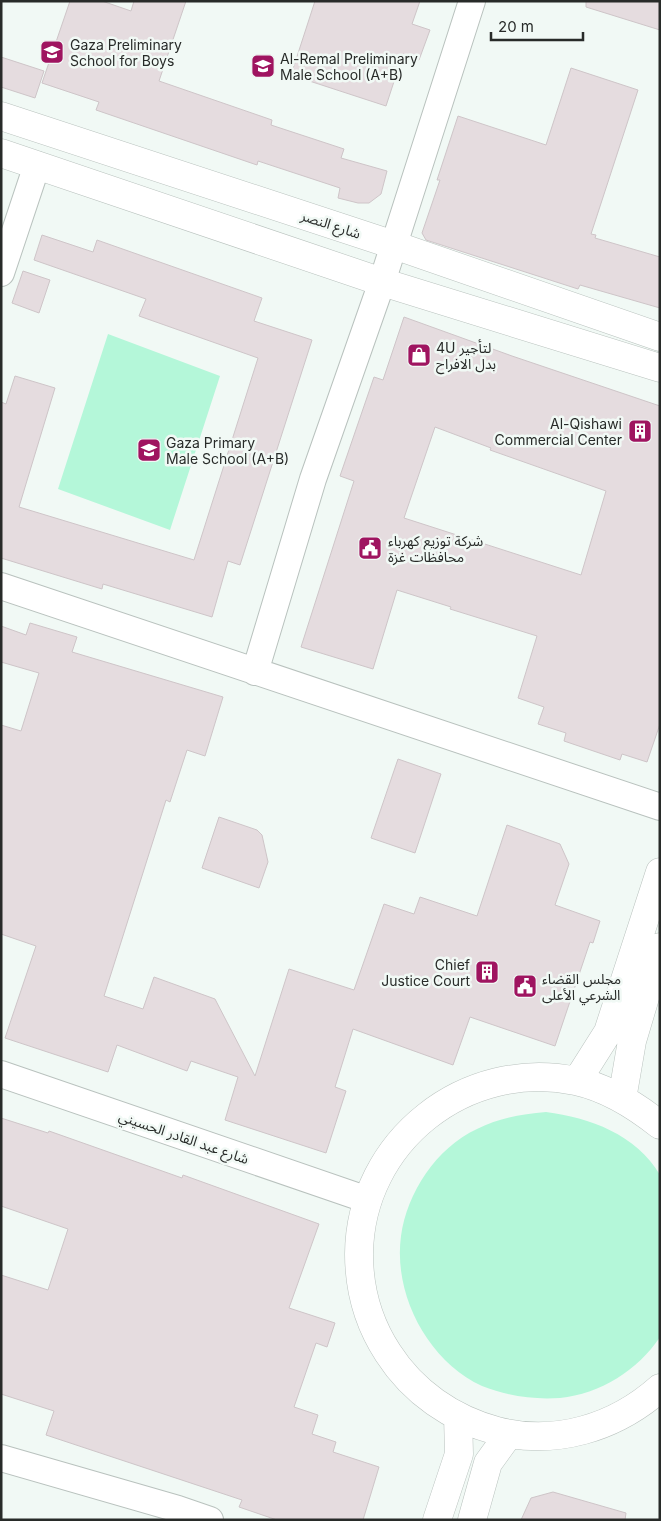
<svg xmlns="http://www.w3.org/2000/svg" width="661" height="1521" font-family="Inter,'Noto Sans Arabic',sans-serif">
<style>
.green{fill:#b4f7d9}
.building{fill:#e5dcdf;stroke:#cec5c8;fill-rule:evenodd}
.lines{fill:none;stroke-linecap:round;stroke-linejoin:round}
.street-casing{stroke:#b9c2be;stroke-width:28}
.secondary-casing{stroke:#b9c2be;stroke-width:29}
.street{stroke:#fff;stroke-width:26}
.secondary{stroke:#fff;stroke-width:28}
.labels{text-anchor:middle;dominant-baseline:central;stroke-width:5;stroke-linejoin:round;paint-order:stroke}
.poi-label{font-size:14px;fill:#282b29;stroke:#f1f9f5;text-anchor:start}
.street-label{font-size:14px;fill:#282b29;stroke:#f1f9f5}
</style>
<rect width="100%" height="100%" fill="#f1f9f5"/>
<path class="green" d="M 108,334 L 220,376 L 170,530 L 58,489 Z
M 546,1112 C 590,1118 636,1134 660,1175 L 660,1337 C 638,1370 600,1394 560,1398 C 534,1400 507,1396 482,1386 C 428,1361 393,1295 401,1236 C 407,1193 436,1148 477,1129 C 499,1118 521,1114 546,1112 Z"/>
<path class="building" d="M 70,1 L 102,1 L 131,11 L 134,1 L 186,1 L 159,81 L 272,120 L 271,125 L 344,149 L 341,158 L 387,171 L 381,194 L 369,203 L 358,203 L 338,198 L 340,188 L 258,161 L 257,165 L 96,110 L 99,102 L 42,83 Z
M 315,1 L 420,1 L 412,24 L 430,30 L 419,60 L 403,54 L 386,106 L 291,75 Z
M 586,1 L 660,1 L 660,30 L 586,7 Z
M 1,57 L 44,71 L 35,98 L 1,87 Z
M 571,68 L 638,90 L 591,234 L 596,235 L 595,238 L 660,257 L 660,308 L 580,285 L 578,289 L 426,240 L 422,233 L 440,180 L 437,180 L 458,116 L 546,145 Z
M 42,235 L 93,252 L 97,240 L 262,298 L 254,321 L 312,340 L 240,565 L 228,561 L 212,617 L 103,584 L 102,589 L 1,558 L 1,402 L 6,404 L 15,376 L 55,388 L 19,507 L 194,560 L 258,358 L 139,316 L 146,299 L 34,260 Z
M 23,271 L 50,280 L 39,313 L 12,303 Z
M 404,317 L 512,356 L 660,406 L 660,724 L 647,762 L 622,754 L 620,760 L 564,741 L 566,733 L 538,724 L 544,707 L 518,698 L 537,636 L 450,609 L 451,607 L 397,590 L 373,669 L 301,647 L 354,481 L 340,476 L 374,377 L 383,380 ZM 435,427 L 491,448 L 490,450 L 606,491 L 581,575 L 404,518 Z
M 30,623 L 77,637 L 72,652 L 223,697 L 205,756 L 187,750 L 170,802 L 166,800 L 104,996 L 143,1009 L 154,977 L 215,999 L 255,1076 L 289,969 L 354,990 L 384,904 L 414,914 L 420,897 L 477,916 L 507,825 L 560,844 L 569,864 L 555,905 L 600,921 L 593,943 L 590,942 L 555,1046 L 470,1017 L 453,1065 L 353,1029 L 335,1087 L 346,1091 L 326,1153 L 225,1120 L 238,1077 L 191,1061 L 187,1071 L 117,1045 L 108,1072 L 5,1038 L 36,946 L 1,934 L 1,725 L 21,731 L 39,673 L 1,662 L 1,626 L 26,635 Z
M 398,759 L 441,774 L 415,853 L 371,838 Z
M 219,817 L 257,830 L 262,835 L 268,862 L 259,888 L 202,868 Z
M 1,1118 L 48,1133 L 49,1131 L 182,1178 L 183,1175 L 319,1224 L 289,1308 L 335,1323 L 327,1347 L 316,1343 L 294,1407 L 318,1415 L 312,1434 L 336,1442 L 333,1452 L 379,1467 L 363,1520 L 277,1520 L 239,1507 L 242,1500 L 46,1435 L 54,1411 L 1,1394 L 1,1275 L 48,1290 L 68,1229 L 1,1206 Z
M 553,1492 L 626,1513 L 625,1520 L 521,1520 L 531,1498 Z"/>
<g class="lines">
<g class="street-casing">
<path id="street" d="M 1,273 L 37,165
M 1,586 L 660,807
M 255,672 L 313,479 L 382,282 L 472,1
M 1,1074 L 368,1200
M 1,1458 L 178,1509 L 210,1520"/>
</g>
<g class="secondary-casing">
<path id="secondary" d="M 1,116 L 394,245 L 660,337
M 1,153 L 382,282 L 660,368
M 577,1081 L 608,1032 L 660,872
M 622,1099 L 632,1041 L 660,947
M 660,1125 C 635,1105 608,1088 576,1081 C 466,1058 360,1141 359,1254 C 359,1289 369,1324 388,1353 C 413,1392 452,1419 497,1431 C 555,1446 615,1428 660,1388
M 437,1520 L 459,1454 L 458,1416
M 472,1520 L 488,1463 L 509,1434"/>
</g>
<use href="#street" class="street"/>
<use href="#secondary" class="secondary"/>
</g>
<defs>
<g id="school-square" transform="scale(1.25)"><rect x="-9" y="-9" width="18" height="18" rx="4" fill="#9f1460" stroke="#f1f9f5"/><path d="M0-5L7-2L0 1L-7-2ZM-4 1L0 2.5L4 1V4Q0 6-4 4Z" fill="#fff"/></g>
<g id="shop-square" transform="scale(1.25)"><rect x="-9" y="-9" width="18" height="18" rx="4" fill="#9f1460" stroke="#f1f9f5"/><path d="M-5-2.5h2.3a2.7 3.5 0 0 1 5.4 0H5L5.5 6h-11ZM-1.5-2.5h3a1.5 2.3 0 0 0-3 0Z" fill="#fff"/></g>
<g id="building-square" transform="scale(1.25)"><rect x="-9" y="-9" width="18" height="18" rx="4" fill="#9f1460" stroke="#f1f9f5"/><path d="M-4-6H4V6H1V3H-1V6H-4ZM-2.5-4.3h1.7v1.8h-1.7ZM.8-4.3h1.7v1.8H.8ZM-2.5-1h1.7V.8h-1.7ZM.8-1h1.7V.8H.8Z" fill="#fff"/></g>
<g id="civic-square" transform="scale(1.25)"><rect x="-9" y="-9" width="18" height="18" rx="4" fill="#9f1460" stroke="#f1f9f5"/><path d="M-.6-6.5H3V-4.5H.6V-3L4-1V1h2V6H-6V1h2V-1L-.6-3ZM-1.2 2.5V6h2.4V2.5Z" fill="#fff"/></g>
</defs>
<g fill-rule="evenodd">
<use href="#school-square" x="52" y="52"/>
<use href="#school-square" x="263" y="66"/>
<use href="#shop-square" x="419" y="355"/>
<use href="#building-square" x="640" y="431"/>
<use href="#school-square" x="149" y="450"/>
<use href="#civic-square" x="370" y="548"/>
<use href="#building-square" x="487" y="972"/>
<use href="#civic-square" x="525" y="986"/>
</g>
<g class="labels">
<g class="poi-label">
<text x="70" y="44">Gaza Preliminary<tspan x="70" dy="16">School for Boys</tspan></text>
<text x="280" y="58">Al-Remal Preliminary<tspan x="280" dy="16">Male School (A+B)</tspan></text>
<text x="436" y="347">4U لتأجير<tspan x="436" dy="16">بدل الافراح</tspan></text>
<text x="622" y="423" text-anchor="end">Al-Qishawi<tspan x="622" dy="16">Commercial Center</tspan></text>
<text x="166" y="442">Gaza Primary<tspan x="166" dy="16">Male School (A+B)</tspan></text>
<text x="388" y="540">شركة توزيع كهرباء<tspan x="388" dy="16">محافظات غزة</tspan></text>
<text x="470" y="964" text-anchor="end">Chief<tspan x="470" dy="16">Justice Court</tspan></text>
<text x="542" y="978">مجلس القضاء<tspan x="542" dy="16">الشرعي الأعلى</tspan></text>
</g>
<g class="street-label">
<text transform="translate(331 224) rotate(18)">شارع النصر</text>
<text transform="translate(184 1137) rotate(19)">شارع عبد القادر الحسيني</text>
</g>
</g>
<rect width="661" height="1521" fill="none" stroke="#282b29" stroke-width="5"/>
<path d="M491 32v8h92v-8" fill="none" stroke="#282b29" stroke-width="2.5"/>
<text x="498" y="32" font-size="15" fill="#282b29" stroke="#f1f9f5" stroke-width="4" paint-order="stroke">20 m</text>
</svg>
